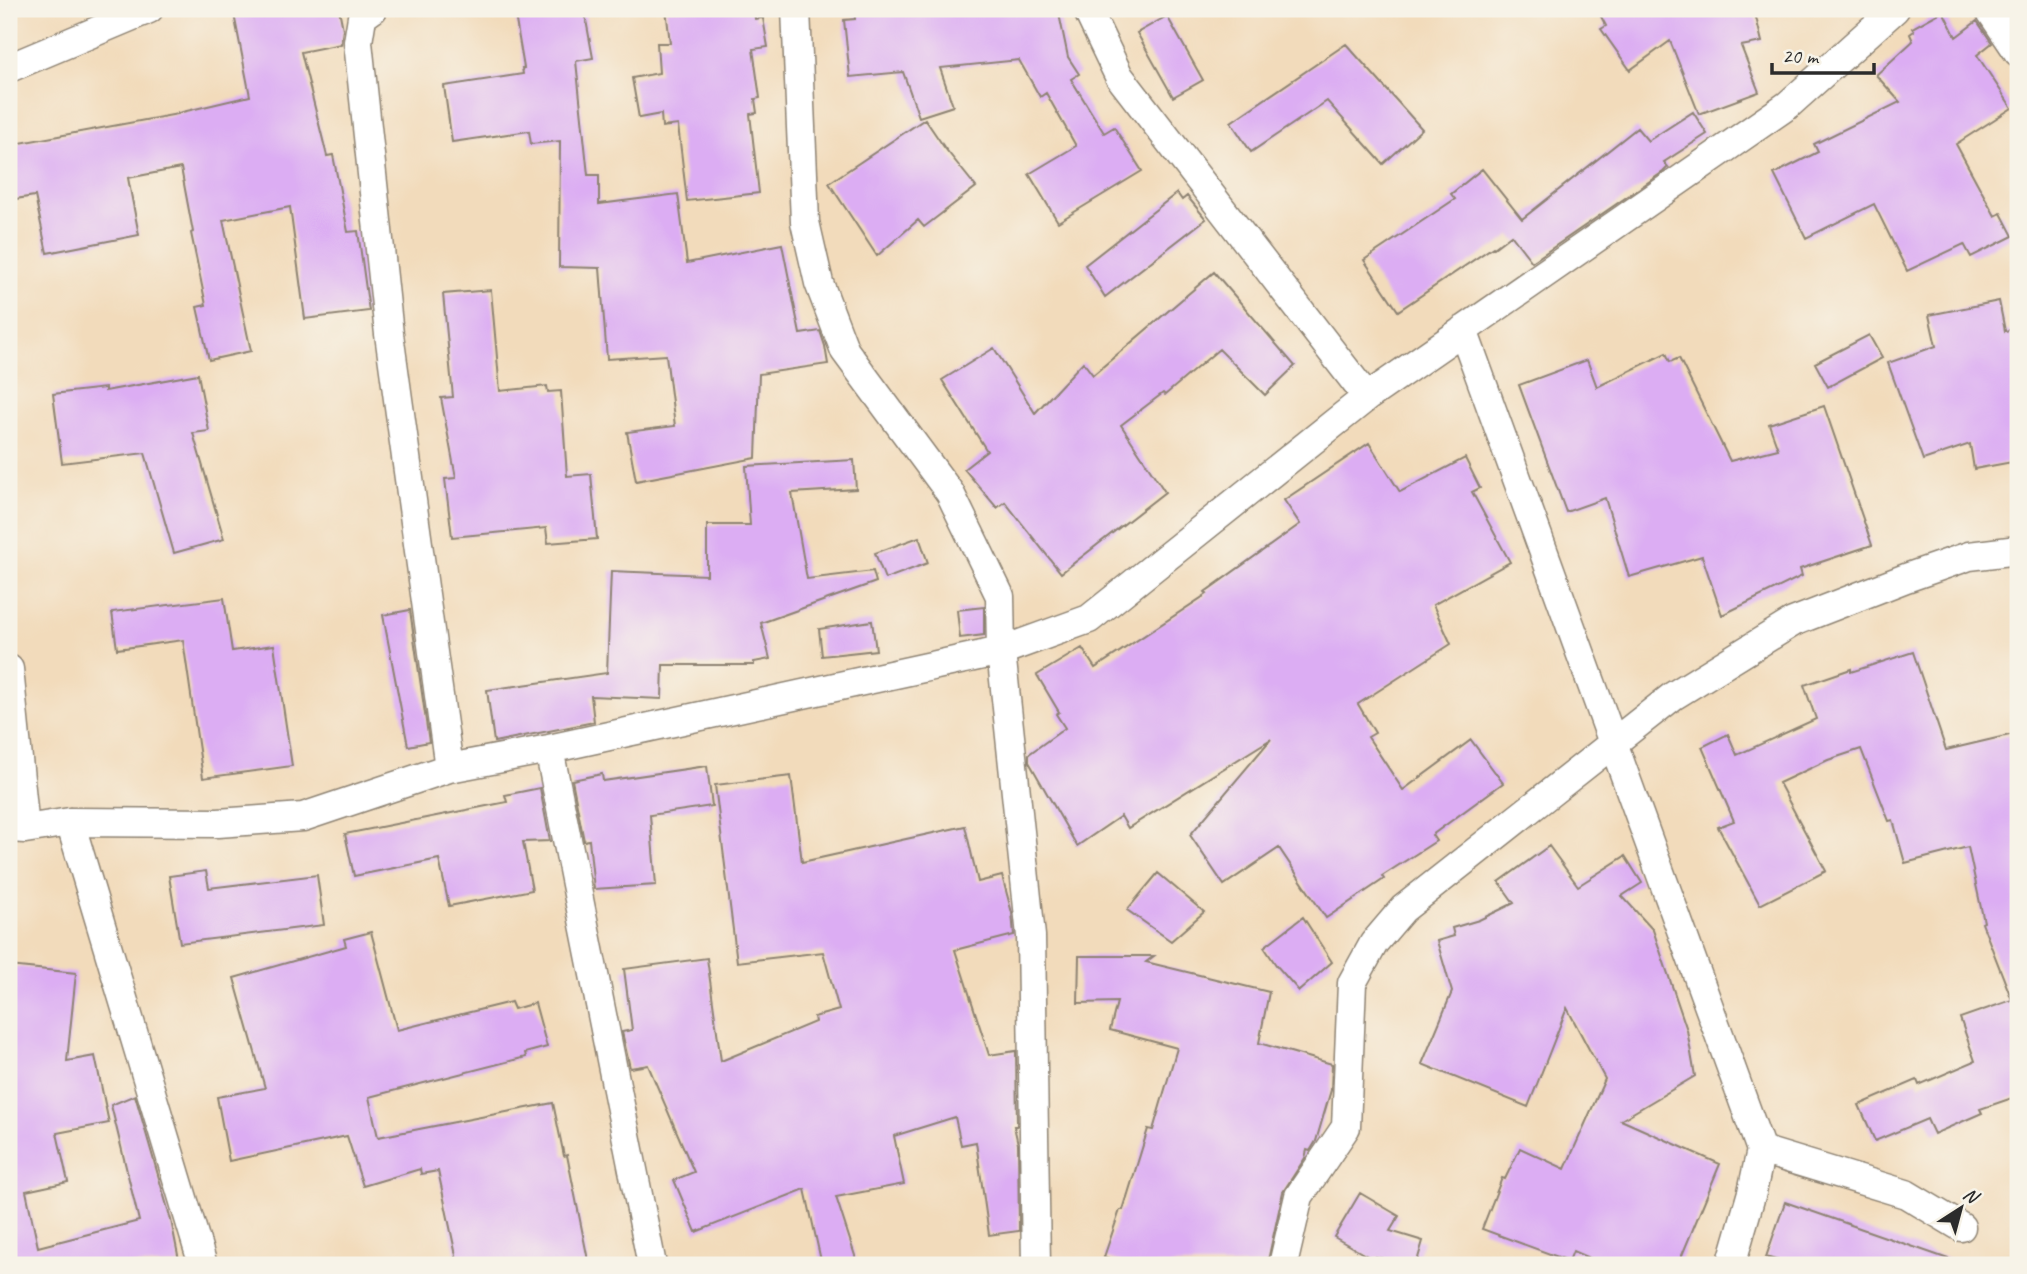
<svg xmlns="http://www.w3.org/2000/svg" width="2027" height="1274" font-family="Caveat,sans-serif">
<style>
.building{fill:#dcadf3}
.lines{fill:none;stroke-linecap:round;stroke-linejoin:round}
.street-casing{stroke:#8e8373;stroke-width:31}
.street{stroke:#fff;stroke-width:28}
</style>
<rect width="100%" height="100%" fill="#f7f3e8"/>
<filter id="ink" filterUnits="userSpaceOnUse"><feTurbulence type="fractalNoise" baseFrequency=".0143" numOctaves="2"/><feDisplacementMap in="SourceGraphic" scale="14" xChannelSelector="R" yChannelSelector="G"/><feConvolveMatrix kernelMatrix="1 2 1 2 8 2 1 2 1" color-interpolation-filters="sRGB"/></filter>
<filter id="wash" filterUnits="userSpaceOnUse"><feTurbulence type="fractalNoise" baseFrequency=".00686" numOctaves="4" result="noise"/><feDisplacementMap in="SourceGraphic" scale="28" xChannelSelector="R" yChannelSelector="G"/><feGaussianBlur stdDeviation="1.57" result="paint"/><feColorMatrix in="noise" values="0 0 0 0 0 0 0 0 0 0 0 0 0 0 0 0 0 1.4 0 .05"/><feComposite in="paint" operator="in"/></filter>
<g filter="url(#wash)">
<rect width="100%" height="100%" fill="#f2dbbb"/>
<g id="blocks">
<path class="building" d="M 233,9 L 339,9 L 343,29 L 341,44 L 301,52 L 327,156 L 333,155 L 348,232 L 358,231 L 369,311 L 305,319 L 290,207 L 223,220 L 251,351 L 209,360 L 197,307 L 206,305 L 191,233 L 193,232 L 181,168 L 128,178 L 139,235 L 47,253 L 35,196 L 9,200 L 9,145 L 178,114 L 178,113 L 250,96 Z
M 514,9 L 584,9 L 593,58 L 576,61 L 588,175 L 599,175 L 599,204 L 678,194 L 687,263 L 782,244 L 800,334 L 820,331 L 825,346 L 828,364 L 759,374 L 756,458 L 636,481 L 627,432 L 675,426 L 666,355 L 607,359 L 600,268 L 559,267 L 560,141 L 531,144 L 529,131 L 452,142 L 444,86 L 523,74 L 522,68 L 524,68 Z
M 666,9 L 754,9 L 755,19 L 763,18 L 768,47 L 753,49 L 760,98 L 755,99 L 757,113 L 750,114 L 759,193 L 687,201 L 678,125 L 662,127 L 661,114 L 639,118 L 632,78 L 659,73 L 657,43 L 670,43 Z
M 854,9 L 1058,9 L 1068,57 L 1079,74 L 1071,79 L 1104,133 L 1114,127 L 1142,171 L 1058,222 L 1029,174 L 1076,146 L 1046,93 L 1040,97 L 1019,60 L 940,68 L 953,106 L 919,117 L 903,72 L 850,77 L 844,20 L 855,19 Z
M 1597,9 L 1754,9 L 1762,42 L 1741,46 L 1759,92 L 1699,114 L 1670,41 L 1630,70 L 1601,29 L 1606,26 Z
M 1943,11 L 1956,37 L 1977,21 L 1992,43 L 1977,55 L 2012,108 L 1956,144 L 1995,216 L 2001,213 L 2013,236 L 1971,257 L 1964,244 L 1907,271 L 1874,204 L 1806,238 L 1774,174 L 1818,152 L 1814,144 L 1900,102 L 1876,75 L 1913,41 L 1910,34 L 1914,31 L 1912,28 Z
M 1167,16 L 1203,80 L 1173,97 L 1137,33 Z
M 1346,44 L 1422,129 L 1383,164 L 1327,101 L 1251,152 L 1231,122 Z
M 1693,112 L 1707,134 L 1664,162 L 1668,167 L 1663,172 L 1532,262 L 1511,235 L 1494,248 L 1493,247 L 1398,311 L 1364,260 L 1455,199 L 1451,194 L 1482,169 L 1522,219 L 1637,128 L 1648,141 Z
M 925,119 L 944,147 L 976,187 L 924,227 L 918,220 L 877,256 L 829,183 Z
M 1177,193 L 1182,200 L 1187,196 L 1206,219 L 1105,297 L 1085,265 Z
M 1214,272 L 1295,366 L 1265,395 L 1219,349 L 1165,395 L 1163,393 L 1121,425 L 1165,492 L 1061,573 L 1005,502 L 997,508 L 964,469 L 987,451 L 942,380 L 994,348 L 1035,413 L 1083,362 L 1093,375 Z
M 491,290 L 500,391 L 547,386 L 548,392 L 561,391 L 567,476 L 591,474 L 597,539 L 548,543 L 546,528 L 452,537 L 445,479 L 456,478 L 441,398 L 453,397 L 443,294 Z
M 1999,301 L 2005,331 L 2018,328 L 2018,461 L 1974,469 L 1970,444 L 1923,460 L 1888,363 L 1936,346 L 1929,315 Z
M 1869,335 L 1882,358 L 1828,387 L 1815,363 Z
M 1666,353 L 1670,362 L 1679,358 L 1730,461 L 1778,449 L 1769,424 L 1824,406 L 1872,545 L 1800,569 L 1802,576 L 1722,615 L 1702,556 L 1629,577 L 1605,498 L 1566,512 L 1519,385 L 1587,360 L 1597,387 Z
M 198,374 L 209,431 L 193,433 L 224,539 L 174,553 L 145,453 L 62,463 L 53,394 L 105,388 L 105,391 Z
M 1369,443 L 1400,492 L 1465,458 L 1480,488 L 1472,492 L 1510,562 L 1433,605 L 1451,644 L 1358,704 L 1375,733 L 1368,737 L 1403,790 L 1471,740 L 1503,783 L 1432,835 L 1436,841 L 1382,876 L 1384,879 L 1326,918 L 1279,848 L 1224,885 L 1190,835 L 1271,739 L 1128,828 L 1121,816 L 1077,846 L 1029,762 L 1029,754 L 1065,728 L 1056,714 L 1059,712 L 1037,675 L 1082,648 L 1095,668 L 1207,594 L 1205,592 L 1300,524 L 1284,500 Z
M 854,460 L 856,489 L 792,493 L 807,579 L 873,571 L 876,582 L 761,623 L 770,659 L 754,662 L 754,665 L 663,665 L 662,699 L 591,696 L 594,722 L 494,742 L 487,690 L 607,673 L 611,571 L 707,575 L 707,525 L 750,525 L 746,466 Z
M 919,537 L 928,563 L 885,579 L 875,553 Z
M 224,598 L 232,651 L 274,645 L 292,766 L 203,778 L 183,640 L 117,649 L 112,612 Z
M 984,607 L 984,635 L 960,638 L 957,610 Z
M 410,610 L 429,742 L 408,746 L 383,615 Z
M 872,621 L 876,650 L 822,656 L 819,629 Z
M 1913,652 L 1946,750 L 2018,733 L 2018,1096 L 1980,1109 L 1982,1113 L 1934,1134 L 1927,1119 L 1875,1141 L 1859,1105 L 1917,1080 L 1919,1085 L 1975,1061 L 1960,1018 L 2012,1000 L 1982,923 L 1984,922 L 1968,847 L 1905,863 L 1893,820 L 1889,821 L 1861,749 L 1828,760 L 1779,783 L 1826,871 L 1760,905 L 1718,827 L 1734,821 L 1702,747 L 1728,734 L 1737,755 L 1816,719 L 1804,685 L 1851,669 L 1851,672 Z
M 707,766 L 712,806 L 650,815 L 656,885 L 594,889 L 589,840 L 584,841 L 572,780 L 602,774 L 603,781 Z
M 791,776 L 802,862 L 965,826 L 978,882 L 1002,876 L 1012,913 L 1014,935 L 955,950 L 989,1055 L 1016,1051 L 1017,1126 L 1014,1126 L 1018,1144 L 1019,1231 L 989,1235 L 976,1142 L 961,1145 L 955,1117 L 894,1136 L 904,1184 L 836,1197 L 858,1265 L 822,1265 L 805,1189 L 696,1232 L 674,1180 L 694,1172 L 648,1065 L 630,1068 L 622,1032 L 632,1030 L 624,969 L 707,958 L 721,1061 L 815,1022 L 814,1017 L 839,1010 L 823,952 L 737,962 L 715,785 Z
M 540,788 L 550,841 L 523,842 L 532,890 L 449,906 L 439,859 L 354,876 L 345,834 L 507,802 L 505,795 Z
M 1549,846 L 1578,886 L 1625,856 L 1642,883 L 1622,896 L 1653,930 L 1687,1030 L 1695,1076 L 1621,1120 L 1720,1164 L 1678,1265 L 1605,1265 L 1573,1251 L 1569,1261 L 1482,1229 L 1502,1178 L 1505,1179 L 1520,1148 L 1565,1169 L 1605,1079 L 1567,1008 L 1528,1107 L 1422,1064 L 1452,992 L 1437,941 L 1454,936 L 1452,928 L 1479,920 L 1514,903 L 1499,882 Z
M 206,871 L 209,888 L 317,875 L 324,925 L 180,943 L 169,876 Z
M 1158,873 L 1204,912 L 1171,941 L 1127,910 Z
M 1303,917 L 1332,962 L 1299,991 L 1276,965 L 1264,947 Z
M 371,932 L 397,1030 L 511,1002 L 514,1009 L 535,1003 L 547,1047 L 525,1053 L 526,1057 L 369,1097 L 378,1137 L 553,1103 L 564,1156 L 567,1155 L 589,1265 L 458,1265 L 438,1171 L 421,1174 L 420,1169 L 363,1186 L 347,1136 L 229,1161 L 217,1097 L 265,1088 L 234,978 L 346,946 L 344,939 Z
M 1079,956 L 1154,956 L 1146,962 L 1269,992 L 1259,1043 L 1332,1064 L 1331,1090 L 1316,1141 L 1310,1151 L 1307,1150 L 1305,1158 L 1283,1192 L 1267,1265 L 1130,1265 L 1104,1257 L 1120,1210 L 1123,1210 L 1148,1129 L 1153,1130 L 1177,1048 L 1110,1030 L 1117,1002 L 1078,1003 Z
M 9,966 L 76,973 L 67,1061 L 95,1056 L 109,1123 L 57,1133 L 68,1182 L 26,1191 L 38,1247 L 139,1221 L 111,1105 L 135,1095 L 171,1220 L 180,1265 L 9,1265 Z
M 1360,1193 L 1399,1216 L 1390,1231 L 1423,1241 L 1416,1265 L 1404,1265 L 1376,1257 L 1374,1260 L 1334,1237 Z
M 1785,1202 L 1954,1261 L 1954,1265 L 1792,1265 L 1766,1257 Z"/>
</g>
</g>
<g filter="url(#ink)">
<use href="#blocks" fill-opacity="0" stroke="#8e8373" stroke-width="2"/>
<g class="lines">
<g class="street-casing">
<path id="street" d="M 373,9 L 362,17 L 358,42 L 389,334 L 449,768
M 796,9 L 805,222 L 819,283 L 845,351 L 950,493 L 1000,596 L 1001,651 L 1031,936 L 1036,1265
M 1087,9 L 1119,76 L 1367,397
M 1989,9 L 2018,52
M 9,68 L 149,9
M 1463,330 L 1761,1150 L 1752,1192 L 1731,1265
M 9,669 L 25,829
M 549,749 L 652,1265
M 70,822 L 203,1265
M 9,828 L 25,829 L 70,822 L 218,823 L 303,817 L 449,768 L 549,749 L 1001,651 L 1089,619 L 1367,397 L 1788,105 L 1895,9
M 1761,1150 L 1906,1194 L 1961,1227
M 1283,1265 L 1299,1196 L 1346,1127 L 1352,983 L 1374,943 L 1403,909 L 1673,696 L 1793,622 L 1906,578 L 1969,556 L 2018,550"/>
</g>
<use href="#street" class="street"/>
</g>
</g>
<rect width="2027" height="1274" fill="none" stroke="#f7f3e8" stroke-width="35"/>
<g transform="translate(1961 1208) rotate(36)" stroke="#f7f3e8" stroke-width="5" paint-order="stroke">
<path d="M0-5L12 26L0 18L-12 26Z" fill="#2b2b2b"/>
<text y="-10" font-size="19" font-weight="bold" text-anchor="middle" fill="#2b2b2b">N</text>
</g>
<path d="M1772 63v10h102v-10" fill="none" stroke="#2b2b2b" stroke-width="3.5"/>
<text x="1782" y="63" font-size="21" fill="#2b2b2b" stroke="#f7f3e8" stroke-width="5" paint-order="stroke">20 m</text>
</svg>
